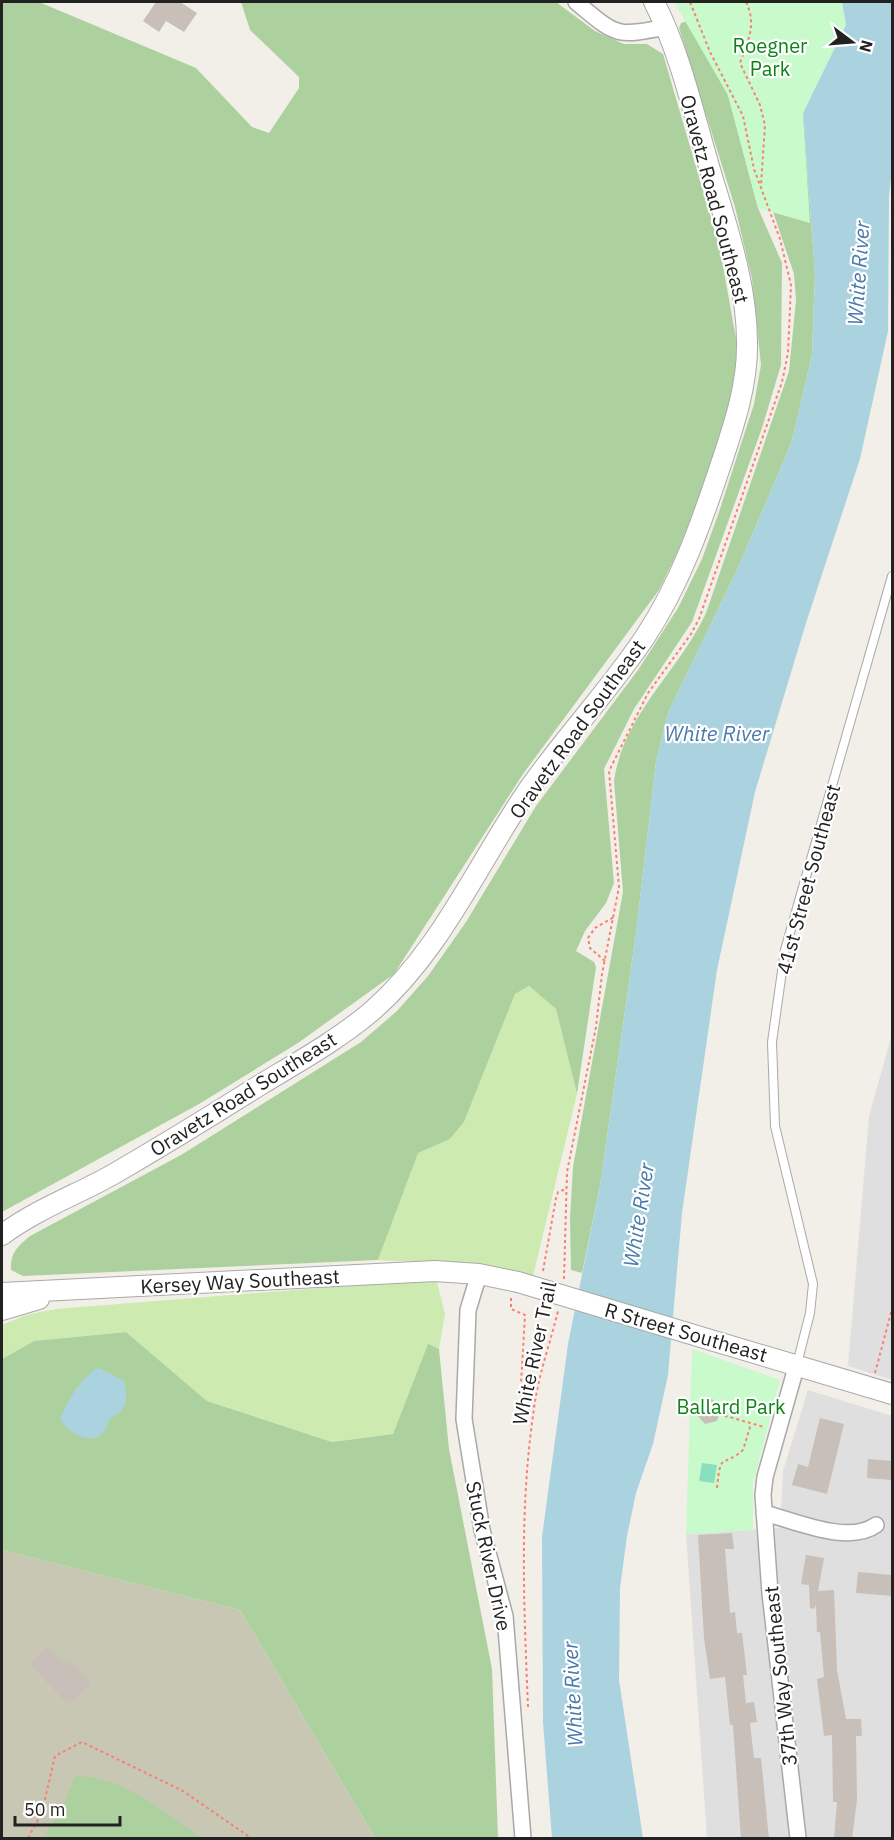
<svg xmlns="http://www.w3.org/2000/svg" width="894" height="1840" font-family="'IBM Plex Sans',sans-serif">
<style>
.residential{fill:#e0dfdf}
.construction{fill:#c7c7b4}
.grass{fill:#cdebb0}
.forest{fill:#add19e}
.park{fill:#c8facc}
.pitch{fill:#88e0be}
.water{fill:#aad3df}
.building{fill:#c7bfb8}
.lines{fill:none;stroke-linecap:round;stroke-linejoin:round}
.service-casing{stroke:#a9a9a9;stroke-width:10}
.minor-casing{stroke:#a9a9a9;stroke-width:18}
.tertiary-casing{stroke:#a9a9a9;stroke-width:22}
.path{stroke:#fa8072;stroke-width:2;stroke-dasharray:3 3;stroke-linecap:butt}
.service{stroke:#fff;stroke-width:8}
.minor{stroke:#fff;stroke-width:15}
.tertiary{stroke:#fff;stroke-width:20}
.tertiary-bridge-casing{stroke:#a9a9a9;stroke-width:22;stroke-linecap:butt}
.tertiary-bridge{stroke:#fff;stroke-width:20}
.labels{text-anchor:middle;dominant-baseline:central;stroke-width:4.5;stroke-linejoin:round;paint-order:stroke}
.park-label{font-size:20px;fill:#0c8416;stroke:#fff}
.street-label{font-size:20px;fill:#222;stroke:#fff}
.water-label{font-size:21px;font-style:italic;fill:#4a7aab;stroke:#fff}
</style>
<rect width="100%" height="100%" fill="#f2efe9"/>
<path class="residential" d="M 892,1034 L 892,1380 L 848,1366 L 869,1116 Z
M 808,1390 L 892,1416 L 892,1838 L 707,1838 L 686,1534 L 780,1528 L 783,1471 Z"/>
<path class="construction" d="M 2,1550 L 240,1610 L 375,1838 L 2,1838 Z"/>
<path class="grass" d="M 529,986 L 556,1009 L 577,1094 L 532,1280 L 465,1264 L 378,1260 L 418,1152 L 450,1139 L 464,1122 L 515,994 Z
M 419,1280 L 437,1282 L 445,1314 L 439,1349 L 428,1345 L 393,1434 L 332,1442 L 207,1401 L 126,1332 L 34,1341 L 2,1359 L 2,1325 L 26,1315 L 56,1309 Z"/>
<path class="forest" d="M 2,2 L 39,2 L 196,68 L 252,127 L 269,133 L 299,88 L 299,77 L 250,30 L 241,2 L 556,2 L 595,31 L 624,44 L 647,44 L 663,54 L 720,249 L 738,350 L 731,394 L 713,460 L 678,551 L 659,590 L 523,774 L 394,974 L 298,1043 L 199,1104 L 2,1212 Z
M 687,21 L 728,95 L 758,208 L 782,263 L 781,365 L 762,428 L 692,622 L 634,709 L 604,769 L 614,883 L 606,903 L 585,931 L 576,951 L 594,962 L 596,967 L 577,1094 L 556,1009 L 529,986 L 515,994 L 464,1122 L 450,1139 L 418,1153 L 378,1260 L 23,1276 L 11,1270 C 10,1253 17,1247 30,1236 L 181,1155 L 361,1042 L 397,1011 L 428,976 L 466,922 L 536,806 L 638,670 L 678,608 L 702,559 L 719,512 L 754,404 L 761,365 L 752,279 L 735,207 L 679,28 L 681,23 Z
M 803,113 L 815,274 L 812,355 L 792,441 L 738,568 L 668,713 L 656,762 L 636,933 L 600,1186 L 582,1273 L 571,1270 L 570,1218 L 573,1167 L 623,892 L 614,781 C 623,715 679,671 706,613 L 789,371 L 796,300 L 794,274 L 767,194 Z
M 126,1332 L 207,1401 L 332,1442 L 393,1434 L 428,1344 L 439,1349 L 449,1449 L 492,1669 L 498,1838 L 375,1838 L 240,1610 L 2,1550 L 2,1359 L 34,1341 Z
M 75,1776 C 124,1776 163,1812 202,1838 L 43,1838 L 62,1809 Z"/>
<path class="park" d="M 674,2 L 842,2 L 846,25 L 803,113 L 810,223 L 758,208 L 728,95 Z
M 692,1349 L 780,1380 L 753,1484 L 753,1530 L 686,1534 Z"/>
<path class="pitch" d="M 702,1463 L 717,1465 L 714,1483 L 699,1481 Z"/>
<path class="water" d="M 842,2 L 892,2 L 892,170 L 889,196 L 888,331 L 860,459 L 806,623 L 755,792 L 717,970 L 682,1213 L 668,1375 L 653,1444 L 636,1493 L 627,1536 L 620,1588 L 619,1680 L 643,1838 L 552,1838 L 543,1722 L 542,1537 L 568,1344 L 600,1186 L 636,933 L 656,762 L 668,713 L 738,568 L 792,441 L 812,355 L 815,274 L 803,113 L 846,25 Z
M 99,1368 L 124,1381 C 126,1391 129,1404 120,1412 C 117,1414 112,1417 109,1420 C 107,1424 106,1430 103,1433 C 89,1447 67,1431 60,1419 C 67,1402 82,1375 99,1368 Z"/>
<path class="building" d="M 156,2 L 180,2 L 197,13 L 184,32 L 166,21 L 159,32 L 143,21 Z
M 712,1399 L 721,1408 L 719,1414 L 717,1421 L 705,1424 L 696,1414 L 700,1402 Z
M 820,1418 L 844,1424 L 827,1494 L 792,1485 L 798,1464 L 808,1467 Z
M 868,1459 L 892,1461 L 892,1480 L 867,1478 Z
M 732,1533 L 734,1549 L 725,1549 L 730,1613 L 735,1612 L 737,1633 L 742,1633 L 747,1675 L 743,1675 L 746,1703 L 754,1702 L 757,1722 L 750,1723 L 754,1758 L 761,1758 L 769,1839 L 741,1839 L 733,1725 L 730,1725 L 725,1677 L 710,1679 L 704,1638 L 698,1535 Z
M 806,1555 L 824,1558 L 818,1591 L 834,1590 L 837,1670 L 846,1719 L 861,1719 L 862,1736 L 856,1736 L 857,1800 L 852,1839 L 834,1839 L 837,1802 L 833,1802 L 832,1735 L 824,1736 L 817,1679 L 824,1677 L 820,1632 L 817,1632 L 816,1605 L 814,1609 L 810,1608 L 809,1585 L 801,1584 Z
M 858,1572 L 892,1575 L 892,1596 L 856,1593 Z
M 47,1646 L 65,1664 L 69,1660 L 91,1683 L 69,1705 L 29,1664 Z"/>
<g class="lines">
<g class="service-casing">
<path id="service" d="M 797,1364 L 810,1313 L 813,1284 L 775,1126 L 772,1042 L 785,950 L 892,576"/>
</g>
<g class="minor-casing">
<path id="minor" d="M 576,2 C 615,34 614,38 665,27
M 479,1274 L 468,1310 L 464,1419 L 482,1530 L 505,1616 L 523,1838
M 797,1364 L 765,1477 L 763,1495 L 770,1593 L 798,1838
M 764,1513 C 796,1521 848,1545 876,1525"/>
</g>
<g class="tertiary-casing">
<path id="tertiary" d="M 2,1235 C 35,1210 76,1195 112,1175 C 162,1146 211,1116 260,1085 C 298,1062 338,1040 372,1011 C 440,952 476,867 526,793 C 563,739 609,691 645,637 C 680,584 701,524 721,464 C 734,425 748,384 747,342 C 747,285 727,227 711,173 C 694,116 681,54 654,2
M 2,1293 L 435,1271 L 479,1274 L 518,1282
M 2,1310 L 39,1299
M 714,1341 L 892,1394"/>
</g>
<path class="path" d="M 746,2 C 757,25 748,40 740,63 L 760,105 L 765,125 L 761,185
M 605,961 L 590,948 L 588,938 L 595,928 L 614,917
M 543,1271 L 556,1198 L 558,1192 L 566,1189
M 564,1279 L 567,1172 L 596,1027 L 602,974 L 619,887 L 609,771 L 648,693 L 691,634 L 699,619 L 782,382 L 788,353 L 791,285 L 780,239 L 754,169 L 743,116 L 710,52 L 690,2
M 511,1298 L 511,1309 L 525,1315 L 521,1384 L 524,1394 L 534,1407
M 875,1373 L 892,1309
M 719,1414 L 764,1427
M 717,1488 C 721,1450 721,1469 743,1450 L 751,1424
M 528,1707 C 524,1607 519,1508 534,1409 C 538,1376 550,1344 558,1311
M 28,1838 L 42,1812 L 55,1756 L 82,1742 L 183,1791 L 251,1838"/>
<use href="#service" class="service"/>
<use href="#minor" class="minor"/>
<use href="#tertiary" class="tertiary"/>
<g class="tertiary-bridge-casing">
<path id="tertiary-bridge" d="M 518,1282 L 714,1341"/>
</g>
<use href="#tertiary-bridge" class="tertiary-bridge"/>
</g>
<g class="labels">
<g class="park-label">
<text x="770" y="45">Roegner<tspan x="770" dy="23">Park</tspan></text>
<text x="731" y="1406">Ballard Park</text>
</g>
<g class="street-label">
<text transform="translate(715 199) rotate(75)">Oravetz Road Southeast</text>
<text transform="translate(577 729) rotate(-54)">Oravetz Road Southeast</text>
<text transform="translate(808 879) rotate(-75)">41st Street Southeast</text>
<text transform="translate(243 1094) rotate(-32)">Oravetz Road Southeast</text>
<text transform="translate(240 1281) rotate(-3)">Kersey Way Southeast</text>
<text transform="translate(686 1332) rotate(16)">R Street Southeast</text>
<text transform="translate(534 1353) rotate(-78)">White River Trail</text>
<text transform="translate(489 1556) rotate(78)">Stuck River Drive</text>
<text transform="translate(780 1676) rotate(-96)">37th Way Southeast</text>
</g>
<g class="water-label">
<text transform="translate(858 273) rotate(-86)">White River</text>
<text x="717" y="733">White River</text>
<text transform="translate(638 1215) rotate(-81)">White River</text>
<text transform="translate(572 1694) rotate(-93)">White River</text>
</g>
</g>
<rect width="894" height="1840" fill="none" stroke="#222222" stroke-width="6"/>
<g transform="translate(852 42) rotate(106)" stroke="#ffffff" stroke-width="4.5" paint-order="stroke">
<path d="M0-4.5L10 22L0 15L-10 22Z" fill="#222222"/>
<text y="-9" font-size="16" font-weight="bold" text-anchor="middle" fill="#222222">N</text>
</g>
<path d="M15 1816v9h105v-9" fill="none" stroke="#222222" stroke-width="3"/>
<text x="24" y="1816" font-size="18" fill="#222222" stroke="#ffffff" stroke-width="4.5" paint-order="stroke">50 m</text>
</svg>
